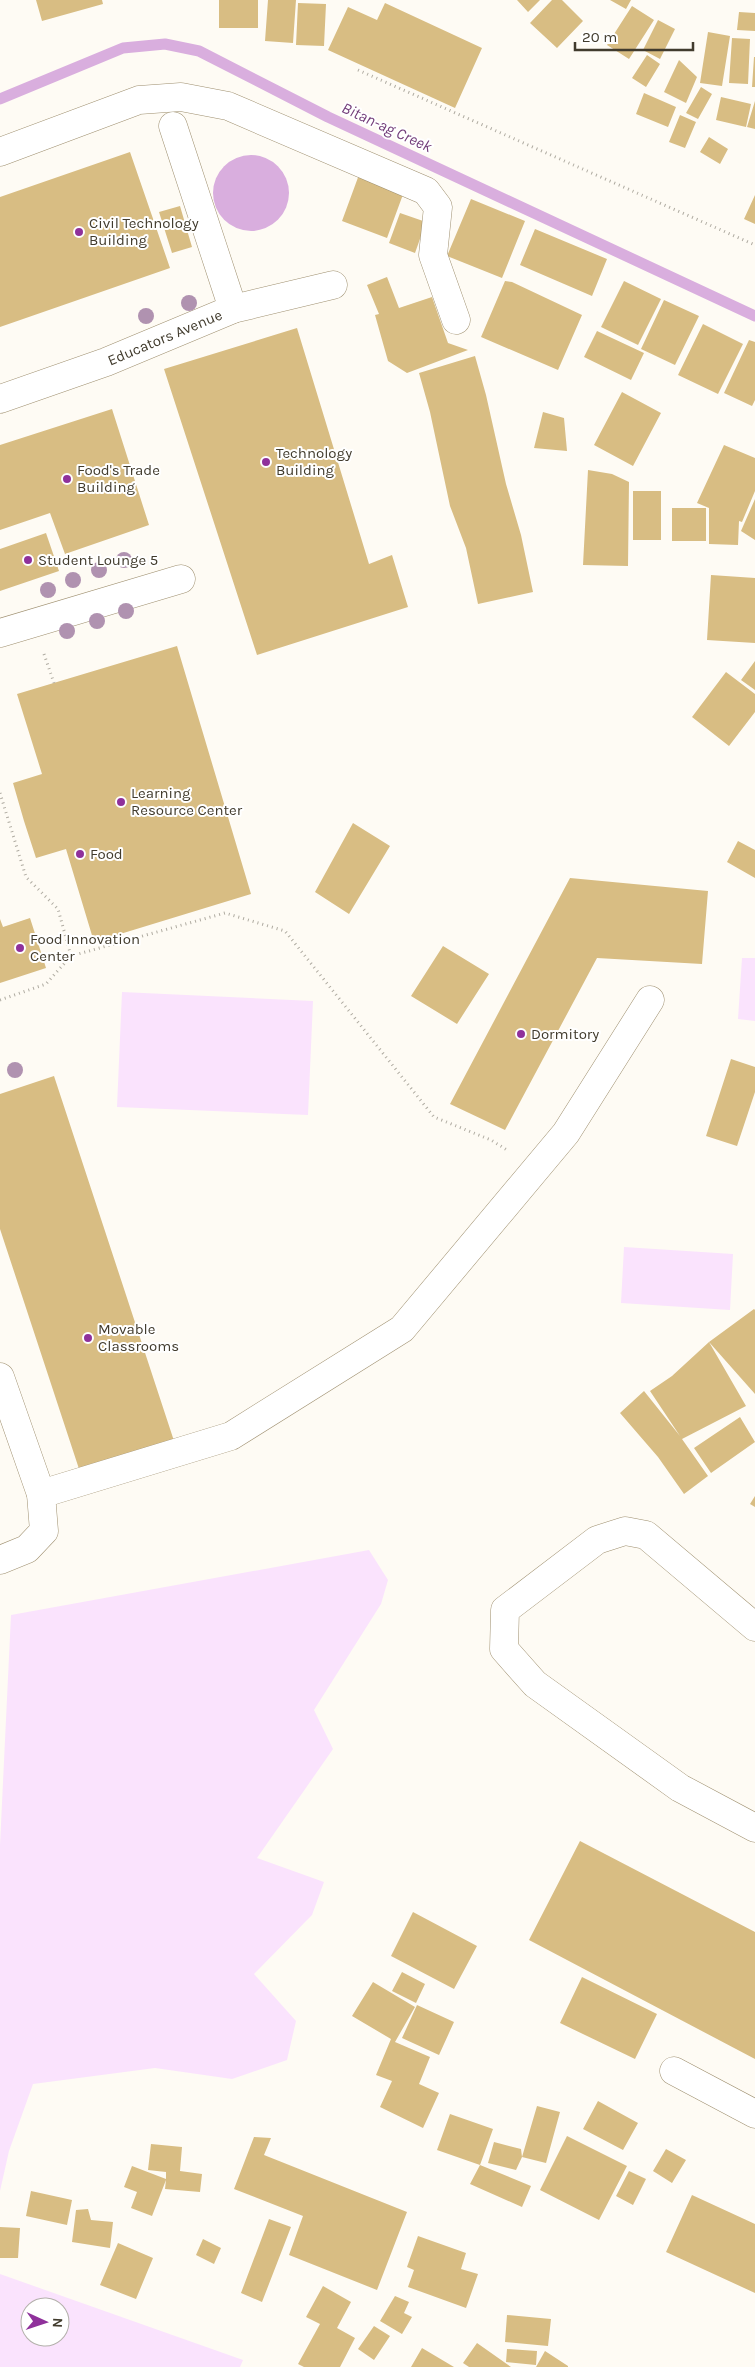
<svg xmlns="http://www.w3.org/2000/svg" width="755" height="2367" font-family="Karla,sans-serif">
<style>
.green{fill:#fae3fd;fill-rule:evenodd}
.water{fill:#d9aede}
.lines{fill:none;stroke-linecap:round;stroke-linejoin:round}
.stream{stroke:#d9aede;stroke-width:11}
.building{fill:#d8bd83}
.minor-casing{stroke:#9f9070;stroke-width:29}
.path{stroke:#afaba1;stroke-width:3;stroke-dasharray:1 4;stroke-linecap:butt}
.minor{stroke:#fff;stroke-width:28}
.tree{fill:#b092b0}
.poi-dot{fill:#8f319b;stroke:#fff;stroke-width:2}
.labels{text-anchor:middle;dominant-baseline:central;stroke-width:4;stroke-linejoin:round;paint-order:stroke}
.poi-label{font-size:15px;fill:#413b2d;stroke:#fff;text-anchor:start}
.street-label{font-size:15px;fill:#413b2d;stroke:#fff}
.water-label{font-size:16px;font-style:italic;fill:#733e7a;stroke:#fff}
</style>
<rect width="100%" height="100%" fill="#fefbf4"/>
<path class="green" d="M 742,958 L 755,958 L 755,1021 L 738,1019 Z
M 122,992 L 313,1001 L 308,1115 L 117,1107 Z
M 624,1247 L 733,1254 L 730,1310 L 621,1303 Z
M 369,1550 L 388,1580 L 381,1604 L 314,1710 L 333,1749 L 257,1858 L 324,1882 L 312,1915 L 254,1974 L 296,2021 L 287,2060 L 232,2079 L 155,2068 L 33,2084 L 9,2151 L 0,2191 L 0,1845 L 11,1615 Z
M 0,2274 L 243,2360 L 240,2367 L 0,2367 ZM 30,2307 L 60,2307 L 60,2337 L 30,2337 Z"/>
<path class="water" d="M213 193a38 38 0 1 1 76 0a38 38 0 1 1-76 0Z"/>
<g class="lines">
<path class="stream" d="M 0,99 L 123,48 L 165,44 L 199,51 L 328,117 L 755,316"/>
</g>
<path class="building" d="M 36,0 L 102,0 L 103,4 L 42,21 Z
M 219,0 L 258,0 L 258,28 L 219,28 Z
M 268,0 L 296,0 L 293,43 L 265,41 Z
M 517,0 L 540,0 L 528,12 Z
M 552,0 L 562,0 L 583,21 L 557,48 L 530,23 Z
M 610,0 L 631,0 L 626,9 Z
M 298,3 L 326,4 L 324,46 L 296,45 Z
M 385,3 L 482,48 L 455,108 L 328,50 L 348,7 L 377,20 Z
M 632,6 L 654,20 L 629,59 L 607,45 Z
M 739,12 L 755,13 L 755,31 L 737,30 Z
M 658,20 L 675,29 L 660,59 L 643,50 Z
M 708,32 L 730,36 L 722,86 L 700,83 Z
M 732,38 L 750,39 L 748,84 L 729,83 Z
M 647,55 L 660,64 L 646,87 L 632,78 Z
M 754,57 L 755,57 L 755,87 L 752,87 Z
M 679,60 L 697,77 L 686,103 L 664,92 Z
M 701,87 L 712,94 L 698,119 L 686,113 Z
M 644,93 L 676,107 L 668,127 L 636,114 Z
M 721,97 L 751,104 L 746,127 L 716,120 Z
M 755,101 L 755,129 L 747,127 Z
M 680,115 L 696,122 L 685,148 L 669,142 Z
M 709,137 L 728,149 L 720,164 L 700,152 Z
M 130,152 L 170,268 L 0,327 L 0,197 Z
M 360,172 L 405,189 L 387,238 L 342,221 Z
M 755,195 L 755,224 L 744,219 Z
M 471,199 L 525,221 L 502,278 L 447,256 Z
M 180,206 L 192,247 L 172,253 L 159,212 Z
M 400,213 L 426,222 L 415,253 L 389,243 Z
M 535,229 L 607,259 L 592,296 L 520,265 Z
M 387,277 L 399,308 L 432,297 L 448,343 L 468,350 L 407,373 L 388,361 L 375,315 L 379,314 L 367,285 Z
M 505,281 L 512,282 L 582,315 L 558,370 L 481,337 Z
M 624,281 L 661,299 L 638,345 L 601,327 Z
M 664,300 L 699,316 L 675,365 L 641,349 Z
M 703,324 L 743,344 L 718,394 L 678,375 Z
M 297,328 L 369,564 L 392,555 L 408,607 L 257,655 L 164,369 Z
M 597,331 L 644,353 L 631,380 L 584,357 Z
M 749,340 L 755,342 L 755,400 L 752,406 L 724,393 Z
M 475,356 L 486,395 L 506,484 L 521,535 L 533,592 L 478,604 L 466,548 L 450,506 L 430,412 L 419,373 Z
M 622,392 L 661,413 L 633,466 L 594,445 Z
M 112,409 L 149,525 L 65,554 L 50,513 L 0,530 L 0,445 Z
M 543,412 L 564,418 L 567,451 L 534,448 Z
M 724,445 L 755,458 L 755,491 L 742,522 L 739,521 L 738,545 L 709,544 L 709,508 L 697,503 Z
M 588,470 L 612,474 L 629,482 L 628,566 L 583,565 Z
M 633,491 L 661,491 L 661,540 L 633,540 Z
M 755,499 L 755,540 L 741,531 Z
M 672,508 L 706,508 L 706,541 L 672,541 Z
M 46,533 L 59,571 L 0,591 L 0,549 Z
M 711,575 L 755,578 L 755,643 L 707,640 Z
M 177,646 L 251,894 L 94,942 L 66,849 L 36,858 L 24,821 L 13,783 L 42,774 L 17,694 Z
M 755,661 L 755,690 L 741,680 Z
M 726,672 L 755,694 L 755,712 L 729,746 L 692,717 Z
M 353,823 L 390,846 L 349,914 L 315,892 Z
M 738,841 L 755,850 L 755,878 L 727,862 Z
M 570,878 L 708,891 L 702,964 L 597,958 L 505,1130 L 450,1104 Z
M 30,918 L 46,968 L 0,983 L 0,919 L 3,927 Z
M 443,946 L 489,974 L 457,1024 L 411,996 Z
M 731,1059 L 755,1067 L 755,1092 L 737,1146 L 706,1136 Z
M 54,1076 L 176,1447 L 82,1478 L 0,1229 L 0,1094 Z
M 754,1309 L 755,1310 L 755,1394 L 709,1342 Z
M 709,1342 L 746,1406 L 682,1439 L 708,1476 L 684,1494 L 658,1457 L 620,1413 L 644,1391 L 680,1436 L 650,1391 L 672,1376 Z
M 740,1417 L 755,1442 L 711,1473 L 694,1448 Z
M 755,1496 L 755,1507 L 750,1504 Z
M 580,1841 L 755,1932 L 755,2059 L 529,1940 Z
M 413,1912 L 477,1946 L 454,1989 L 391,1956 Z
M 402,1972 L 425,1984 L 416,2003 L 392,1991 Z
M 582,1977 L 657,2014 L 635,2059 L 560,2023 Z
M 373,1982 L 415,2007 L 395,2042 L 430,2057 L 419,2084 L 439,2093 L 423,2128 L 380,2107 L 392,2081 L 376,2075 L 391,2039 L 352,2016 Z
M 417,2005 L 454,2022 L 439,2055 L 402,2038 Z
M 598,2101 L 638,2123 L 623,2150 L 583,2129 Z
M 537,2106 L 560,2112 L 546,2163 L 522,2157 Z
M 450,2114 L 493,2129 L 480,2165 L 437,2150 Z
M 567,2136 L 627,2166 L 599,2220 L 540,2190 Z
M 254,2137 L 271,2138 L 264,2155 L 407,2212 L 377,2290 L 289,2255 L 303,2216 L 234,2189 Z
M 494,2142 L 521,2149 L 522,2157 L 516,2170 L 488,2163 Z
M 151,2144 L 182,2147 L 180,2171 L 202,2174 L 200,2192 L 165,2189 L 166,2180 L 152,2216 L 131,2208 L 137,2192 L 124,2187 L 132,2166 L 166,2179 L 166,2172 L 148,2170 Z
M 666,2149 L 686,2160 L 672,2183 L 653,2171 Z
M 480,2165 L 531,2186 L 522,2207 L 470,2184 Z
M 629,2171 L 646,2179 L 633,2205 L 616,2196 Z
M 31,2191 L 72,2200 L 67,2225 L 26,2216 Z
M 692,2195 L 755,2224 L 755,2293 L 666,2252 Z
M 88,2209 L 91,2220 L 113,2222 L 110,2248 L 72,2242 L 76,2210 Z
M 269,2219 L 291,2227 L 262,2302 L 241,2293 Z
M 0,2227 L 20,2228 L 18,2258 L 0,2258 Z
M 418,2236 L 466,2253 L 461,2269 L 478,2274 L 466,2308 L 408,2287 L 414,2270 L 407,2267 Z
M 203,2239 L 221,2248 L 214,2264 L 196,2255 Z
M 118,2243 L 153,2258 L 136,2299 L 100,2285 Z
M 323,2286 L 351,2302 L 337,2328 L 355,2338 L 340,2367 L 304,2367 L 298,2364 L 320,2324 L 306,2317 Z
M 395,2296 L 409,2302 L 404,2313 L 412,2317 L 402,2334 L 380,2321 Z
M 507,2315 L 551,2319 L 548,2346 L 505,2342 Z
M 374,2326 L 390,2336 L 374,2360 L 358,2349 Z
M 477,2343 L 511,2367 L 469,2367 L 463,2363 Z
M 422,2348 L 454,2367 L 411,2367 Z
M 507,2349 L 537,2351 L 536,2365 L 506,2362 Z
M 545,2351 L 568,2366 L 568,2367 L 536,2367 Z"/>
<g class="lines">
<g class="minor-casing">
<g id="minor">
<path d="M 173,126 L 233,309"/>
<path d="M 0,152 L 139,100 L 181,97 L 228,106 L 426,191 L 438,207 L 433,255 L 456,320"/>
<path id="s1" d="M 0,399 L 106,362 L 233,309 L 333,285"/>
<path d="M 0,633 L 181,579"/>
<path d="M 0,1377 L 41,1494 L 44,1531 L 27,1549 L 0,1560"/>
<path d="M 41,1494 L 231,1436 L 402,1329 L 566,1133 L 650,1000"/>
<path d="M 755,1627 L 646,1535 L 625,1531 L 597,1540 L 505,1610 L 504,1649 L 535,1684 L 680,1788 L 755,1828"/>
<path d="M 674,2071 L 755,2114"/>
</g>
</g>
<path class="path" d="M 358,70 L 755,245
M 44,654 L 54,683
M 0,793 L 26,877 L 58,909 L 71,956
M 0,1000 L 46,984 L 71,956 L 225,913 L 285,931 L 434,1117 L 491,1140 L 507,1150"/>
<use href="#minor" class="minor"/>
</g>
<g class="tree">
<circle cx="189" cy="303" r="8"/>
<circle cx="146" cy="316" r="8"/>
<circle cx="124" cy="560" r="8"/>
<circle cx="99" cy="570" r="8"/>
<circle cx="73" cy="580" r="8"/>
<circle cx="48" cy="590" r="8"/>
<circle cx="126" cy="611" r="8"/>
<circle cx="97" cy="621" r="8"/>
<circle cx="67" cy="631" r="8"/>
<circle cx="15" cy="1070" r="8"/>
</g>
<g class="poi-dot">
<circle cx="79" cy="232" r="5"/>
<circle cx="266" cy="462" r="5"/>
<circle cx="67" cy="479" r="5"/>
<circle cx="28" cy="560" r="5"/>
<circle cx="121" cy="802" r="5"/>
<circle cx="80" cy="854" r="5"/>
<circle cx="20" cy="948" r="5"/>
<circle cx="521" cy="1034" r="5"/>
<circle cx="88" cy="1338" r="5"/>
</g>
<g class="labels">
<g class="poi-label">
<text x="89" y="223">Civil Technology<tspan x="89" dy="17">Building</tspan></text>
<text x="276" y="453">Technology<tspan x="276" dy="17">Building</tspan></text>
<text x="77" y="470">Food's Trade<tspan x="77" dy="17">Building</tspan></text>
<text x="38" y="560">Student Lounge 5</text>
<text x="131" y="793">Learning<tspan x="131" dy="17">Resource Center</tspan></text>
<text x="90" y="854">Food</text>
<text x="30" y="939">Food Innovation<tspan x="30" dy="17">Center</tspan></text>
<text x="531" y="1034">Dormitory</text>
<text x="98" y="1329">Movable<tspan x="98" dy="17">Classrooms</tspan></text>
</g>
<g class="street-label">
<text stroke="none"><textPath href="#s1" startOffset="176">Educators Avenue</textPath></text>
</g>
<g class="water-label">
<text transform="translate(387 127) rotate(25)">Bitan-ag Creek</text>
</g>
</g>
<g transform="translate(45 2322) rotate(93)"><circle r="24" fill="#ffffff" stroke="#b3b1ab"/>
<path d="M0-4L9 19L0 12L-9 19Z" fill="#8f319b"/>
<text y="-8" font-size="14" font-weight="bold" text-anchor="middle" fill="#413b2d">N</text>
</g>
<path d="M575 42v8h118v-8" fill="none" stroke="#413b2d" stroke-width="2.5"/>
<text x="582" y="42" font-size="15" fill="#413b2d" stroke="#ffffff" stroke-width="4" paint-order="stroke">20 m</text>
</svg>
